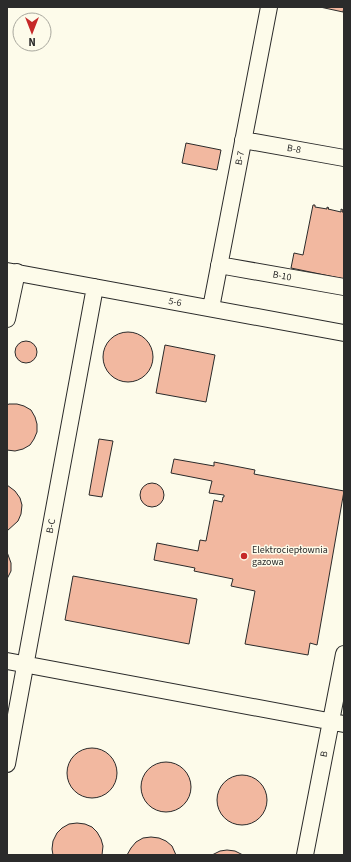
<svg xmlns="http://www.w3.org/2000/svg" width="351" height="862" font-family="'Source Sans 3',sans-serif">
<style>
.building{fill:#f2b8a0;stroke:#2b2b2b}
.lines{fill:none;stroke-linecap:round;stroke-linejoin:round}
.minor-casing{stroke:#2b2b2b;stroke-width:18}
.minor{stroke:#fdfbea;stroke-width:16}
.poi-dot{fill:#c62828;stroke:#fdfbea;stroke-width:1.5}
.labels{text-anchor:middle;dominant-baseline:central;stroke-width:3;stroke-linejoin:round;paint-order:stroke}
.street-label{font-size:10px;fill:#2b2b2b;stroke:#fdfbea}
.poi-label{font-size:10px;fill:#2b2b2b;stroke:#fdfbea;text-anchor:start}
</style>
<rect width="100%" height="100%" fill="#fdfbea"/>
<path class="building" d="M 320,7 L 344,7 L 343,12 Z
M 186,143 L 221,150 L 217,170 L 182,163 Z
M 313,205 L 315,205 L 315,207 L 327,209 L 327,207 L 329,208 L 328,209 L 341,212 L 341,209 L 343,210 L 342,212 L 344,212 L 344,279 L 291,268 L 294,253 L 303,255 Z
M103 357a25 25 0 1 1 50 0a25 25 0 1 1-50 0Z
M15 352a11 11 0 1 1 22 0a11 11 0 1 1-22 0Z
M 165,345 L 215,355 L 206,402 L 156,393 Z
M 9,404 L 17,404 L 24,406 L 31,410 L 35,417 L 37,424 L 37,432 L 34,439 L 30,445 L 23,449 L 15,451 L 7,450 L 7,405 Z
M 99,439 L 113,441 L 102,497 L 89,495 Z
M 174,459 L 214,466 L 214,462 L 255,470 L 254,474 L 344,491 L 317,645 L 310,643 L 308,655 L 245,644 L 255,591 L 231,586 L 233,579 L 194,571 L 195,568 L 154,560 L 157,543 L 198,551 L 200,540 L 206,541 L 214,500 L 222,502 L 223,497 L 224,497 L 224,495 L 209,493 L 212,481 L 171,473 Z
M140 495a12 12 0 1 1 24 0a12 12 0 1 1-24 0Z
M 7,485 L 15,491 L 20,498 L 22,505 L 21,514 L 18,521 L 7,531 Z
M 7,552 L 11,563 L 11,571 L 7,579 Z
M 73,576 L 197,599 L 189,644 L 65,620 Z
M67 773a25 25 0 1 1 50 0a25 25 0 1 1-50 0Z
M141 787a25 25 0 1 1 50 0a25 25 0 1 1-50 0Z
M217 800a25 25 0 1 1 50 0a25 25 0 1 1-50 0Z
M 77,823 L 85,824 L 92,827 L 97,832 L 101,839 L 103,846 L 102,855 L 53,855 L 52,849 L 53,841 L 57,833 L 62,828 L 69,824 Z
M 151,837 L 159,838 L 166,841 L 172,846 L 176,855 L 127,855 L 131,848 L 136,842 L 143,838 Z
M 227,850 L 235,851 L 243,855 L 212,855 L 220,851 Z"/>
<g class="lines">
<g class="minor-casing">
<path id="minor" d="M 243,140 L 344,158
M 219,265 L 344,287
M 7,271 L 344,333
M 211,308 L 269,7
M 7,319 L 17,272
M 7,661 L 344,724
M 7,764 L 95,287
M 305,855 L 344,654"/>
</g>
<use href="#minor" class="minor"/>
</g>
<circle class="poi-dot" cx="244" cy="556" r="4"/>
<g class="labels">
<g class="street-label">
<text transform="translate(294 149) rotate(10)">B-8</text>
<text transform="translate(240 158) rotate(-79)">B-7</text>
<text transform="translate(282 276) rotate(10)">B-10</text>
<text transform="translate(175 302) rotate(11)">5-6</text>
<text transform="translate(51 526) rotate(-79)">B-C</text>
<text transform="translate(324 754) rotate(-79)">B</text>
</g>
<g class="poi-label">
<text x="252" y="550">Elektrociepłownia<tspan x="252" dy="12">gazowa</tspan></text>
</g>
</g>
<rect width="351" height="862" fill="none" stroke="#2b2b2b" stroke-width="16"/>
<g transform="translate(32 32) rotate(180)"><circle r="19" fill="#fdfbea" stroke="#a9a89e"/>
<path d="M0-3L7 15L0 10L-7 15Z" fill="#c62828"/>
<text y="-6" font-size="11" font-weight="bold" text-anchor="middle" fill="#2b2b2b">N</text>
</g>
</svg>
